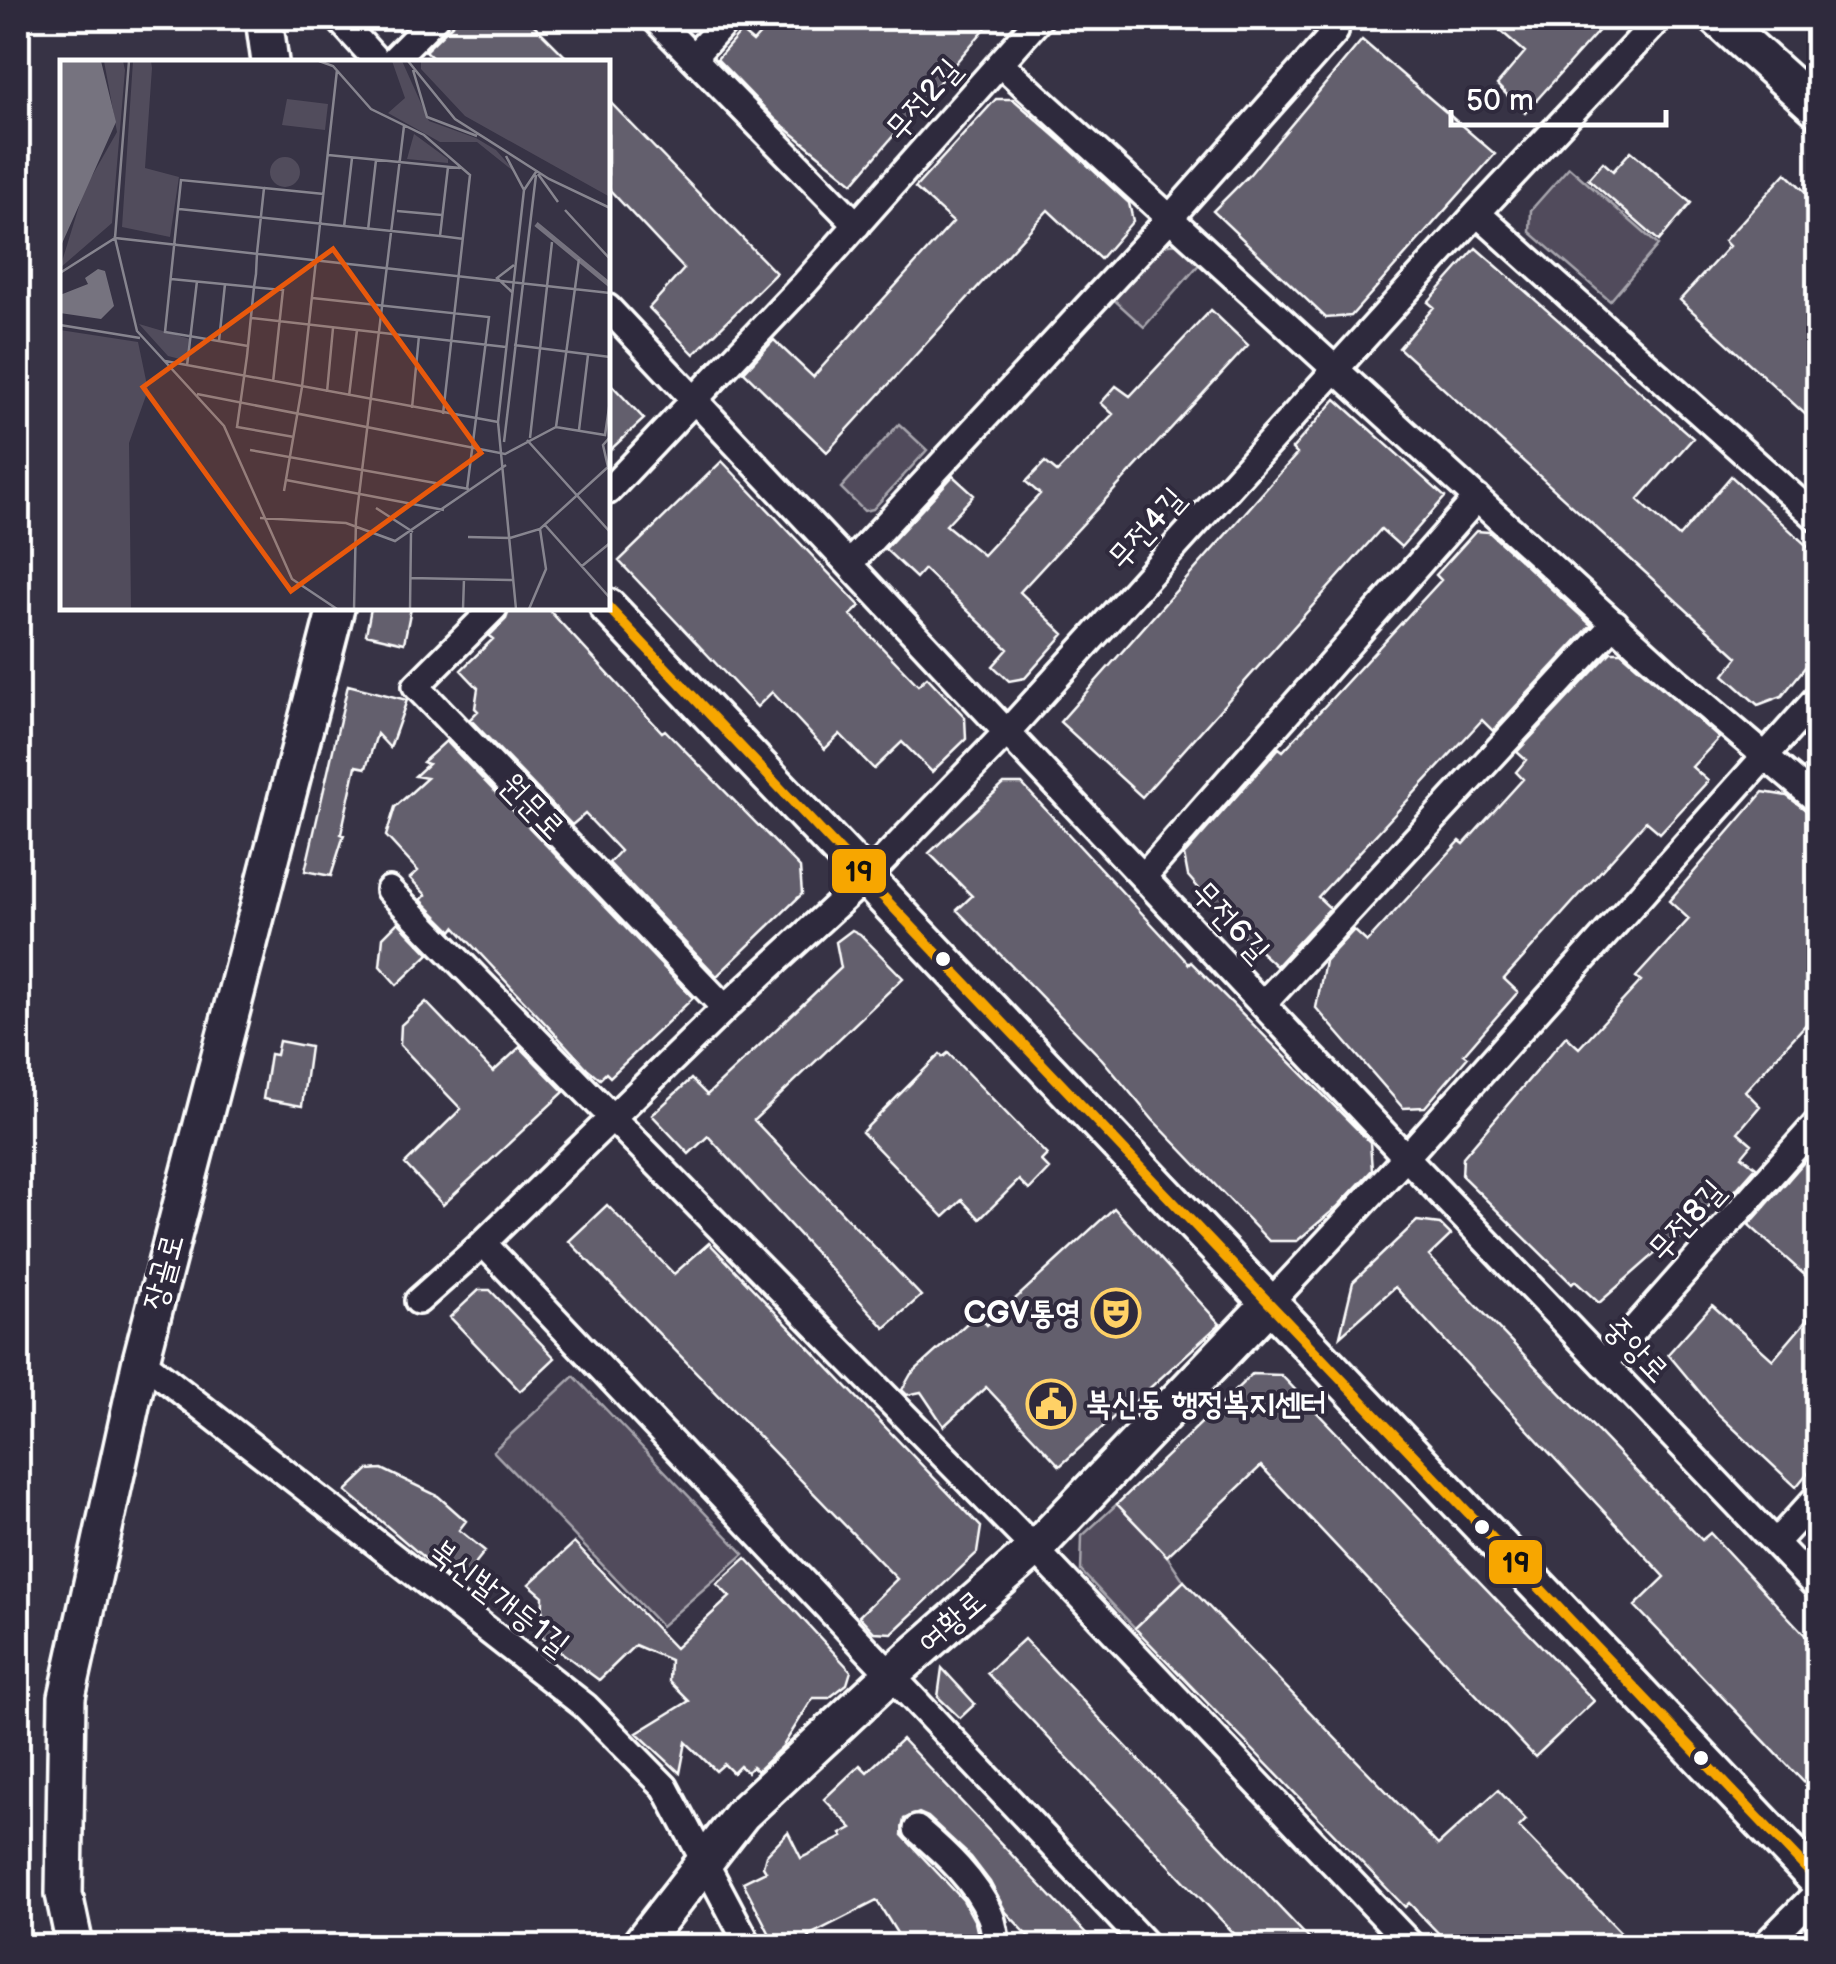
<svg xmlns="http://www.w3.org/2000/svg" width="1836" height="1964" font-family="'Balsamiq Sans','Poor Story',sans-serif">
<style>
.green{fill:#514c5c;stroke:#a8a6ae;stroke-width:2.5}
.building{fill:#635f6d;stroke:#fff;stroke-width:2.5}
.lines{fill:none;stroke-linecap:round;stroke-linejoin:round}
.street-casing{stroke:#fff;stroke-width:32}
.secondary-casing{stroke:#fff;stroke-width:42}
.street{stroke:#2f2a3d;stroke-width:25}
.secondary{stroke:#2f2a3d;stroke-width:35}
.bus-1-casing{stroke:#2f2a3d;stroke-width:18}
.bus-1{stroke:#f7a600;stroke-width:10}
.bus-dot{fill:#fff;stroke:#2f2a3d;stroke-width:4}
.labels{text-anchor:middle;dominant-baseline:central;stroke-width:8;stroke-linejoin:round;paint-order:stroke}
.street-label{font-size:32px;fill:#fff;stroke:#2f2a3d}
.poi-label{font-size:32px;font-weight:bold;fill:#fff;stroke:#2f2a3d;text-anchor:end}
.inset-river{fill:none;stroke:#76737f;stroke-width:5}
.inset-road{fill:none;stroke:#87858f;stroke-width:2.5}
.view{fill:#e8590c;fill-opacity:0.15;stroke:#e8590c;stroke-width:5}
.inset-edge{fill:none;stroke:#fff;stroke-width:5}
.line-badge{stroke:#2f2a3d;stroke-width:4}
.pale-badge-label{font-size:28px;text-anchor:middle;font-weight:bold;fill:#111}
</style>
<rect width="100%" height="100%" fill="#373345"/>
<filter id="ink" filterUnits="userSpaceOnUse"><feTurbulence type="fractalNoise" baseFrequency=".01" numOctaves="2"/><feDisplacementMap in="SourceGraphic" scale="20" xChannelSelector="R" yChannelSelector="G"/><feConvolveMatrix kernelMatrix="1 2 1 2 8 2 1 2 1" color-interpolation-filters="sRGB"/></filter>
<g filter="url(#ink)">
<path class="green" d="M 1569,167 L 1658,245 L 1610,301 L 1530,232 L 1531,210 Z
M 1182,243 L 1202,261 L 1144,327 L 1111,297 L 1158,245 Z
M 899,424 L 927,450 L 873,509 L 864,511 L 841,488 Z
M 574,1376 L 744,1554 L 661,1626 L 493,1451 Z
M 1117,1504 L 1167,1556 L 1184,1581 L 1135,1628 L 1081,1571 L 1082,1536 Z"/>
<path class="building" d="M 459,18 L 527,18 L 571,62 L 437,62 L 425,51 Z
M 775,18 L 994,18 L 853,183 L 776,120 L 717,59 L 741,32 L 753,42 Z
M 1486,18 L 1610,18 L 1525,113 L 1497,85 L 1525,52 Z
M 1362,40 L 1495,154 L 1351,316 L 1326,318 L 1213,211 L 1250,174 Z
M 996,99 L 1013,99 L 1070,149 L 1129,203 L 1133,221 L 1100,259 L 1048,210 L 827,452 L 744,372 L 774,340 L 813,377 L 953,222 L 915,188 Z
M 608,100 L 776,273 L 694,354 L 649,308 L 684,269 L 608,188 Z
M 1631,151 L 1691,203 L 1659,241 L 1588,179 L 1603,162 L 1613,171 Z
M 1786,173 L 1818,204 L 1818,426 L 1680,300 L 1729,246 L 1724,241 Z
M 1476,248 L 1693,438 L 1638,500 L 1679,537 L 1731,476 L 1818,556 L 1818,651 L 1782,696 L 1758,705 L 1724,675 L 1738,657 L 1399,348 L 1434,307 L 1428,302 Z
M 1211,310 L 1248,345 L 1020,592 L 1064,634 L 1025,678 L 1009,681 L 993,666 L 1008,649 L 924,569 L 916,578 L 885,549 L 953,476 L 974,495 L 946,525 L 983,555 L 1040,494 L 1026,482 L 1045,462 L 1057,472 L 1113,414 L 1101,403 L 1116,386 L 1130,396 Z
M 608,381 L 644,419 L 608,452 Z
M 1336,399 L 1445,497 L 1401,547 L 1381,529 L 1142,797 L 1060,722 L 1297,454 L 1292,449 Z
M 722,461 L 860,606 L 851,615 L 918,685 L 927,677 L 965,717 L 966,739 L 932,772 L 902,742 L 874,769 L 840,734 L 825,749 L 772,692 L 757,707 L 619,561 Z
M 1476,531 L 1489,532 L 1591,625 L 1493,731 L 1482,720 L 1318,897 L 1330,908 L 1276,966 L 1230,924 L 1188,876 L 1184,855 L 1279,748 L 1283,751 L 1441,580 L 1436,575 Z
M 371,608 L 411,608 L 404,643 L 366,634 Z
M 510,608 L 547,608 L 662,732 L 665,730 L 800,868 L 802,894 L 717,976 L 609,863 L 620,851 L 585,814 L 572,825 L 470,719 L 478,711 L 475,708 L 478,688 L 461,670 L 493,639 L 489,636 L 506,619 Z
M 1611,652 L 1621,652 L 1719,738 L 1692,767 L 1708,781 L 1660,833 L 1646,821 L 1504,979 L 1518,992 L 1464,1054 L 1468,1057 L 1425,1107 L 1403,1108 L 1316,1008 L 1325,961 L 1354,930 L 1367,942 L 1460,841 L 1464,844 L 1523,779 L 1516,772 L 1526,760 L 1517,752 Z
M 348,685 L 407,700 L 390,748 L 377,734 L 366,768 L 356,766 L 341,834 L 344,835 L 331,876 L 305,871 Z
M 446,741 L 693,998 L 610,1077 L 606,1073 L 600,1079 L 588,1069 L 455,927 L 452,931 L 421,900 L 426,895 L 410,878 L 418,871 L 386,836 L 395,807 L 427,778 L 415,776 L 428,764 L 423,762 Z
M 1004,784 L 1022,784 L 1189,964 L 1191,962 L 1370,1142 L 1372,1170 L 1337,1207 L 1297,1241 L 1269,1241 L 1153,1120 L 1102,1059 L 957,910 L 972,896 L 929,853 Z
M 1763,792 L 1787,796 L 1818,819 L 1818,1011 L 1745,1091 L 1760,1106 L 1738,1132 L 1752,1144 L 1742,1156 L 1756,1167 L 1724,1203 L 1717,1197 L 1679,1240 L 1675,1236 L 1599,1303 L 1575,1281 L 1572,1284 L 1462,1176 L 1463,1157 L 1566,1036 L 1579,1048 L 1641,981 L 1636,977 L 1689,919 L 1669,901 Z
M 398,922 L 429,954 L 397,985 L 380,966 L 383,937 Z
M 852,930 L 860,934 L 903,978 L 754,1120 L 921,1296 L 885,1328 L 708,1136 L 689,1154 L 652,1115 L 691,1079 L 707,1095 L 841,968 L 836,942 Z
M 426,1002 L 493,1072 L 520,1047 L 564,1092 L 443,1205 L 405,1164 L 461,1109 L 400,1045 L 401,1025 Z
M 279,1041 L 310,1047 L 302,1106 L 263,1099 L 270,1054 L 276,1055 Z
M 948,1053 L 1047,1155 L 1041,1161 L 1049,1169 L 1029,1190 L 1019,1180 L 980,1219 L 962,1200 L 944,1217 L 862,1132 L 940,1054 L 943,1057 Z
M 1818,1146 L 1818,1287 L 1749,1225 Z
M 607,1205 L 674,1274 L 709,1243 L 981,1527 L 977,1553 L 892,1633 L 874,1632 L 859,1616 L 897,1579 L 569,1241 Z
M 1114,1208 L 1220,1324 L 1118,1417 L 1116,1415 L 1060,1466 L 986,1387 L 944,1426 L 921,1392 L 907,1395 L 902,1390 L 911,1374 L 977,1314 L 987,1325 Z
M 1417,1221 L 1440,1224 L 1451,1235 L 1429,1256 L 1702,1540 L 1710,1533 L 1818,1649 L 1818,1797 L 1635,1606 L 1665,1577 L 1395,1287 L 1340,1336 L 1353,1282 Z
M 479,1290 L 490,1290 L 555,1358 L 520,1391 L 450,1317 Z
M 1712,1305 L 1773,1360 L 1818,1307 L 1818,1460 L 1796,1487 L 1717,1413 L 1668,1354 Z
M 1252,1374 L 1281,1375 L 1594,1701 L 1535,1757 L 1261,1466 L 1167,1556 L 1117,1504 Z
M 382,1469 L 438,1496 L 466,1521 L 459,1530 L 485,1551 L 463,1579 L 450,1580 L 346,1491 L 368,1470 Z
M 574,1543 L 675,1648 L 730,1597 L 717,1584 L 746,1558 L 851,1671 L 847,1684 L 829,1698 L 813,1698 L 783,1746 L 757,1771 L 752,1767 L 747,1772 L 740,1766 L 733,1773 L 724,1764 L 716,1771 L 686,1742 L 680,1773 L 637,1733 L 689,1701 L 669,1681 L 670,1660 L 635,1645 L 599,1680 L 542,1638 L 543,1596 L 529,1584 Z
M 1184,1581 L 1438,1845 L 1498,1790 L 1526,1820 L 1519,1827 L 1634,1946 L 1451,1946 L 1409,1903 L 1405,1907 L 1135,1628 Z
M 1024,1639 L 1316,1946 L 1246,1946 L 987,1673 Z
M 942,1668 L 975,1704 L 960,1718 L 938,1697 Z
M 902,1739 L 1098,1946 L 1038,1946 L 1006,1912 L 990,1882 L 971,1857 L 928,1817 L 919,1813 L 904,1819 L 902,1835 L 963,1900 L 975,1922 L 979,1939 L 946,1946 L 905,1946 L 877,1901 L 808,1936 L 815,1946 L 776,1946 L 743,1882 L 766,1871 L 763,1866 L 766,1855 L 788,1832 L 801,1858 L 843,1837 L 841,1834 L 852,1828 L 824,1799 L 860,1765 L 867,1772 Z"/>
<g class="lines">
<g class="street-casing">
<path id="street" d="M 338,18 L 378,62
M 654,18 L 857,225
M 693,57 L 729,18
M 391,62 L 435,18
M 1000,63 L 1678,682 L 1818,801
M 1477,213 L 1818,519
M 608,308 L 1406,1157 L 1818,1588
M 608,491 L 805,283 L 1040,18
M 849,564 L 1170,218 L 1335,32 L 1319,18
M 494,608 L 416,686 L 725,1008
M 1143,877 L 1477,498
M 389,890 L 1035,1549 L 1412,1946
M 1263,1004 L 1615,623
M 483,1243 L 1147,1946
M 418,1301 L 483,1243 L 725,1008 L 866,878 L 1007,732 L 1477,213 L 1660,18
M 1270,1303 L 1406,1157 L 1818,697
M 141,1360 L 585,1706 L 665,1787 L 749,1946
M 1604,1363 L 1818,1122
M 1775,1543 L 1818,1496
M 917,1829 C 944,1852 976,1881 990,1915 C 994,1924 995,1936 997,1946
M 1764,1946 L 1818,1892"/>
</g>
<g class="secondary-casing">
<path id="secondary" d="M 264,18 L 270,62
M 1717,18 L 1818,109
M 608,607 L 1818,1881
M 75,1946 L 64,1894 L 67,1697 L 141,1360 L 336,608
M 639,1946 L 742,1814 L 892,1674 L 1035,1549 L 1270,1303"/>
</g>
<use href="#street" class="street"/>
<use href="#secondary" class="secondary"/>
<g class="bus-1-casing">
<path id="bus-1" d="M 608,607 L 1818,1881"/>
</g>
<use href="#bus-1" class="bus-1"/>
</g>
</g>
<defs>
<g id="theatre-ring" transform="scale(2.5)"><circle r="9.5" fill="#2f2a3d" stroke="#ffd166" stroke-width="1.5"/><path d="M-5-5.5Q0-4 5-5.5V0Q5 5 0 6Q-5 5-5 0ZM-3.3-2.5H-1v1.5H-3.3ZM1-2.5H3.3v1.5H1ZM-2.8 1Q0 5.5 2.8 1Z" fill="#ffd166"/></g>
<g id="civic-ring" transform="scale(2.5)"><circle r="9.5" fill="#2f2a3d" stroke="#ffd166" stroke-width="1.5"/><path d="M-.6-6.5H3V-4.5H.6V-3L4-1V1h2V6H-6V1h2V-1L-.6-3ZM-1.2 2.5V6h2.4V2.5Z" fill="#ffd166"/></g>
</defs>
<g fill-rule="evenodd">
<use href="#theatre-ring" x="1116" y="1313"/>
<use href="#civic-ring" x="1051" y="1404"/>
</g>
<g class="bus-dot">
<circle cx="943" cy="959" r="9"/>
<circle cx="1482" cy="1527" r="9"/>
<circle cx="1701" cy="1758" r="9"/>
</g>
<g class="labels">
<g class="street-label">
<text transform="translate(924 100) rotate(-49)">무전2길</text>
<text transform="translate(1147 529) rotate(-48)">무전4길</text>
<text transform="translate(532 807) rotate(46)">원문로</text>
<text transform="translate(1230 922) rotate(47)">무전6길</text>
<text transform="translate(1687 1221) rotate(-48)">무전8길</text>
<text transform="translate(164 1272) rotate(-75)">장골로</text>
<text transform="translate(1636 1350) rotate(46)">중앙로</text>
<text transform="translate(499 1598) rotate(38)">북신발개등1길</text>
<text transform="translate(952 1622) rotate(-41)">여황로</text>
</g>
<g class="poi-label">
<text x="1081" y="1313">CGV통영</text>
<text x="1086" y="1404" text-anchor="start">북신동 행정복지센터</text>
</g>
</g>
<g transform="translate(60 60)">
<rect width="550" height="550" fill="#373345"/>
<path d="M 44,1 L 63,1 L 65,10 L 52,163 L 0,208 L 24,130 L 57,72 ZM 73,1 L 91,1 L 92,8 L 85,108 L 119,117 L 110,177 L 62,167 ZM 332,1 L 342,1 L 369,61 L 416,78 L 436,90 L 457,114 L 417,82 L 380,82 L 328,53 L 345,38 ZM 361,1 L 550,1 L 550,137 L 405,56 L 361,9 ZM 227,39 L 268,44 L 265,70 L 222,65 ZM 354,74 L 388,99 L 388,103 L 347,99 ZM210 112a15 15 0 1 1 30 0a15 15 0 1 1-30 0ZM 79,264 L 130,279 L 128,301 L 108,296 ZM 0,270 L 78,282 L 88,330 L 69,383 L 71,549 L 0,549 Z" fill="#514c5c"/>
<path d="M 0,1 L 41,1 L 56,62 L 0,188 ZM 38,209 L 45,211 L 54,246 L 41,259 L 0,253 L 0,235 L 28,224 L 25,218 Z" fill="#76737f"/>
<path class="inset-river" d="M 476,164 L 550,225"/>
<path class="inset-road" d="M 259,1 L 273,6 L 311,49 L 364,75 L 410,115 L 383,354M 348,1 L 395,59 L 489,119 L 550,148M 353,10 L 367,57 L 417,76M 268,95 L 400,108M 446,96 L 464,130M 388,107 L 380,176 L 404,179M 478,114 L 498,142M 204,128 L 264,134M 119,149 L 380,176M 505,150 L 550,199M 337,151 L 382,155M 284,167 L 292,98M 308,170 L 316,100M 0,213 L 55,178 L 69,1M 111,219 L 223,230 L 213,322M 452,232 L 437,218 L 454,205M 252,238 L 429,257 L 407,429M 191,258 L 446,287M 0,265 L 80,278M 159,281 L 165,224M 454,285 L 550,297M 188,286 L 105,272 L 121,120 L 204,128 L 197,193 L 196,214 L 194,227 L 188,286 L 187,296 L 177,367 L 234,377M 105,301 L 438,362M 127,306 L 137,221M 267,332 L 273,268M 137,334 L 445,394 L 496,367 L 545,375 L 550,341M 289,336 L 297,270M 352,348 L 359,276M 496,367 L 519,199M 519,370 L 528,295M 470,378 L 492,182M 467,380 L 550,472M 444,382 L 476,115M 190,390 L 409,429M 548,407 L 543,385 L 550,377M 226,420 L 384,450M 224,431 L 242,327 L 277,10M 316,448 L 353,472M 200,458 L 286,463 L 335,481 L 446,405M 485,465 L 550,538M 408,477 L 450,478 L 480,469 L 548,407M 522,506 L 550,483M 350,518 L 452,520M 277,549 L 232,519 L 164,366 L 77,271 L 55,178 L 550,233M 294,549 L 296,460 L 344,66M 350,549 L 351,473M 403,549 L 404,519M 456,549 L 438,362 L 464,130 L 476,112M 469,549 L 486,509 L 480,469"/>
<path class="view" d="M 273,189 L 421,393 L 231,531 L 83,327 Z"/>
<rect width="550" height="550" class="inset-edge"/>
</g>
<g class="line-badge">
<rect x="830" y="847" width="58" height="48" rx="10" fill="#f7a600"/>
<rect x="1487" y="1538" width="57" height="48" rx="10" fill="#f7a600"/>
</g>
<g class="pale-badge-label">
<text x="859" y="881">19</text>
<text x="1516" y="1572">19</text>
</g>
<rect width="1836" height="1964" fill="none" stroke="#2f2a3d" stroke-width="60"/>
<rect x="30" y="30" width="1776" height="1904" fill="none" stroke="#fff" stroke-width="4" filter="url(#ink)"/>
<path d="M1451 110v15h215v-15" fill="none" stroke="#ffffff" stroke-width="5"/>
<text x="1466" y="110" font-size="30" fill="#ffffff" stroke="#2f2a3d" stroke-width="8" paint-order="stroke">50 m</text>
</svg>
